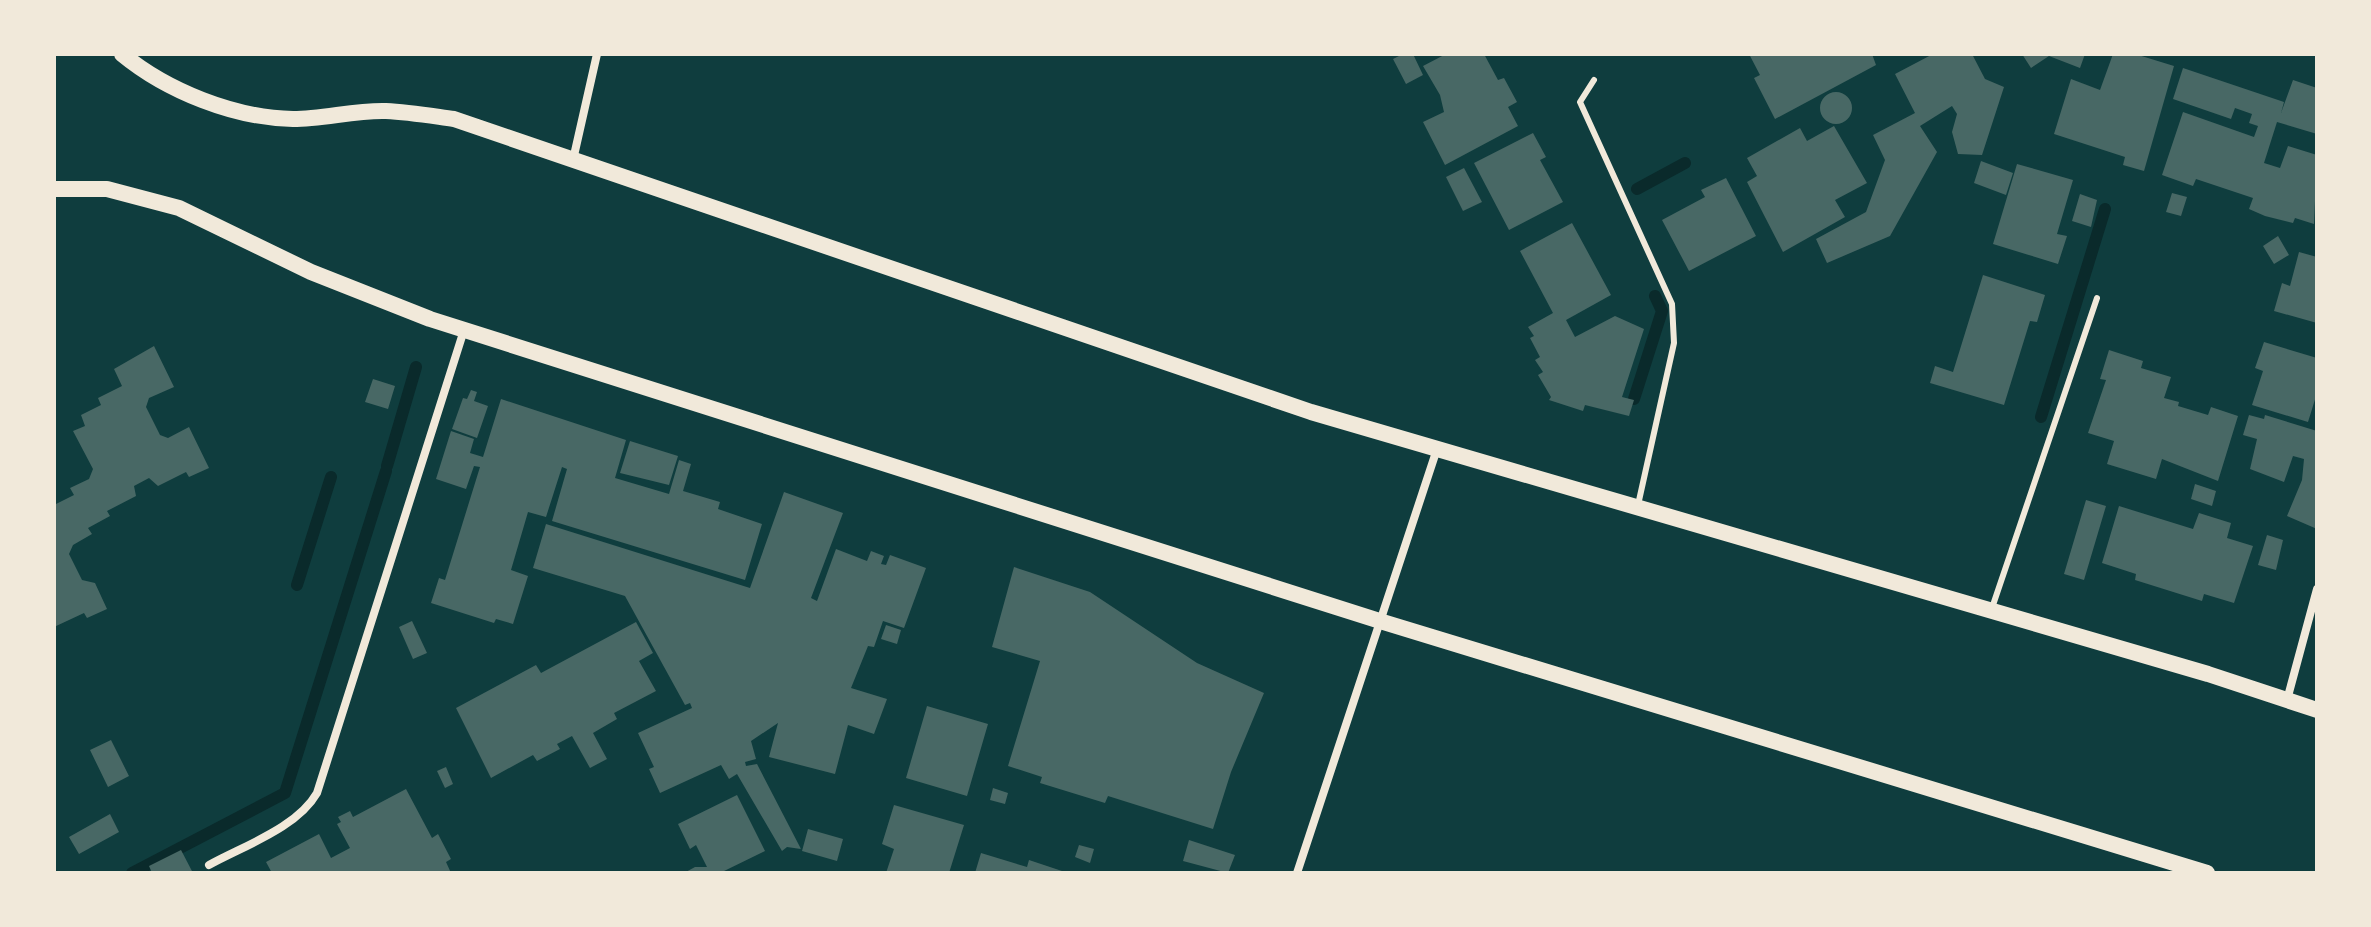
<svg xmlns="http://www.w3.org/2000/svg" width="2371" height="927" font-family="Cabin,sans-serif">
<style>
.lines{fill:none;stroke-linecap:round;stroke-linejoin:round}
.stream{stroke:#0a2a2b;stroke-width:12}
.building{fill:#486865}
.service{stroke:#f1e9da;stroke-width:6}
.minor{stroke:#f1e9da;stroke-width:8}
.secondary{stroke:#f1e9da;stroke-width:16}
</style>
<rect width="100%" height="100%" fill="#0f3d3e"/>
<g class="lines">
<path class="stream" d="M 1637,189 L 1685,163
M 1634,399 L 1662,311 L 1655,296
M 2041,417 L 2105,209
M 387,466 L 416,367
M 297,585 L 331,477
M 132,873 L 285,793 L 386,471"/>
</g>
<path class="building" d="M 1403,54 L 1413,54 L 1423,75 L 1406,84 L 1393,59 Z
M 1446,54 L 1484,54 L 1498,80 L 1504,78 L 1517,102 L 1508,107 L 1518,126 L 1445,165 L 1423,122 L 1444,112 L 1440,95 L 1423,66 Z
M 1749,54 L 1872,54 L 1876,65 L 1775,119 L 1754,78 L 1760,75 Z
M 1933,54 L 1972,54 L 1985,79 L 2004,87 L 1982,155 L 1958,154 L 1952,132 L 1957,114 L 1952,106 L 1920,126 L 1937,152 L 1890,236 L 1827,263 L 1816,239 L 1866,212 L 1885,160 L 1873,135 L 1915,113 L 1895,74 Z
M 2022,54 L 2085,54 L 2080,68 L 2049,56 L 2031,68 Z
M 2113,54 L 2135,54 L 2174,66 L 2144,171 L 2123,165 L 2125,157 L 2054,134 L 2071,79 L 2100,90 Z
M 2183,68 L 2284,102 L 2281,113 L 2293,80 L 2317,88 L 2317,134 L 2277,122 L 2264,163 L 2280,168 L 2288,146 L 2317,155 L 2314,224 L 2295,218 L 2293,223 L 2265,216 L 2249,209 L 2253,198 L 2196,179 L 2193,186 L 2162,175 L 2183,112 L 2254,137 L 2258,126 L 2249,123 L 2252,114 L 2235,108 L 2231,119 L 2173,99 Z
M1820 108a16 16 0 1 1 32 0a16 16 0 1 1-32 0Z
M 1834,126 L 1867,183 L 1835,200 L 1845,217 L 1783,252 L 1747,182 L 1757,176 L 1747,158 L 1800,128 L 1807,141 Z
M 1533,133 L 1546,157 L 1540,160 L 1563,202 L 1509,230 L 1474,163 Z
M 1981,161 L 2013,173 L 2006,195 L 1974,183 Z
M 2017,164 L 2073,180 L 2057,234 L 2067,236 L 2058,264 L 1993,244 Z
M 1464,168 L 1482,202 L 1463,211 L 1446,177 Z
M 1726,178 L 1756,236 L 1689,271 L 1662,220 L 1705,197 L 1701,190 Z
M 2172,193 L 2187,197 L 2181,216 L 2166,212 Z
M 2080,194 L 2097,200 L 2091,227 L 2072,221 Z
M 1572,223 L 1611,295 L 1566,320 L 1575,337 L 1615,316 L 1644,329 L 1622,397 L 1634,400 L 1629,416 L 1585,405 L 1583,411 L 1549,400 L 1551,397 L 1538,375 L 1543,372 L 1535,360 L 1540,357 L 1530,338 L 1534,336 L 1528,327 L 1553,313 L 1520,251 Z
M 2278,236 L 2289,255 L 2274,264 L 2263,246 Z
M 2299,252 L 2317,257 L 2317,323 L 2274,311 L 2282,283 L 2290,286 Z
M 1983,275 L 2045,295 L 2037,322 L 2030,321 L 2004,405 L 1930,383 L 1935,366 L 1953,372 Z
M 2264,342 L 2317,358 L 2317,393 L 2308,422 L 2252,405 L 2263,371 L 2255,368 Z
M 154,346 L 174,387 L 149,398 L 146,407 L 160,435 L 168,438 L 189,427 L 209,468 L 189,477 L 186,472 L 158,486 L 149,478 L 134,486 L 136,496 L 107,511 L 110,516 L 88,528 L 92,534 L 73,545 L 69,554 L 82,580 L 95,583 L 107,609 L 87,618 L 84,613 L 54,627 L 54,505 L 74,495 L 70,488 L 89,479 L 93,469 L 73,431 L 85,426 L 81,415 L 101,405 L 98,398 L 122,386 L 114,369 Z
M 2109,350 L 2143,361 L 2141,368 L 2171,377 L 2164,398 L 2179,402 L 2178,406 L 2208,415 L 2211,407 L 2238,416 L 2218,481 L 2162,459 L 2156,479 L 2107,464 L 2114,441 L 2088,433 L 2106,380 L 2100,379 Z
M 373,379 L 395,386 L 388,409 L 365,402 Z
M 471,390 L 477,392 L 474,401 L 488,406 L 477,438 L 452,429 L 463,398 L 467,399 Z
M 501,399 L 626,440 L 615,478 L 669,494 L 679,460 L 691,464 L 683,491 L 720,502 L 718,509 L 762,524 L 745,580 L 552,521 L 567,469 L 562,467 L 546,517 L 528,512 L 511,570 L 528,576 L 513,624 L 496,619 L 494,623 L 431,603 L 439,578 L 445,580 L 480,467 L 474,466 L 466,489 L 436,479 L 451,431 L 474,439 L 470,453 L 483,457 Z
M 2249,415 L 2264,419 L 2265,415 L 2317,431 L 2317,529 L 2287,516 L 2302,480 L 2304,459 L 2293,456 L 2284,482 L 2250,469 L 2257,439 L 2243,435 Z
M 630,441 L 678,456 L 669,485 L 620,473 Z
M 2195,484 L 2216,491 L 2212,506 L 2191,499 Z
M 784,492 L 843,513 L 811,598 L 817,601 L 836,549 L 867,561 L 871,551 L 884,556 L 881,564 L 886,565 L 890,555 L 926,568 L 904,628 L 883,621 L 874,647 L 868,646 L 851,688 L 887,699 L 874,734 L 848,725 L 835,774 L 769,757 L 778,723 L 751,741 L 756,759 L 745,762 L 746,766 L 757,764 L 801,849 L 787,847 L 782,851 L 737,774 L 729,779 L 721,765 L 660,793 L 649,769 L 654,767 L 638,733 L 692,708 L 690,703 L 685,705 L 625,596 L 533,568 L 546,524 L 750,588 Z
M 2086,500 L 2106,506 L 2084,580 L 2064,574 Z
M 2119,506 L 2193,529 L 2199,513 L 2231,523 L 2227,538 L 2253,546 L 2234,603 L 2204,594 L 2202,601 L 2135,580 L 2136,574 L 2102,563 Z
M 2267,535 L 2283,540 L 2276,570 L 2258,565 Z
M 1014,567 L 1090,592 L 1197,663 L 1264,693 L 1231,772 L 1213,829 L 1108,796 L 1105,803 L 1040,783 L 1042,777 L 1008,766 L 1040,661 L 992,647 Z
M 412,621 L 427,653 L 413,659 L 399,627 Z
M 636,622 L 653,653 L 639,661 L 656,691 L 614,713 L 617,719 L 593,733 L 607,759 L 590,768 L 572,736 L 557,744 L 560,749 L 537,761 L 533,755 L 491,778 L 456,708 L 536,665 L 541,673 Z
M 886,625 L 901,630 L 897,644 L 881,639 Z
M 927,706 L 988,724 L 967,796 L 906,778 Z
M 111,740 L 129,776 L 108,787 L 90,750 Z
M 446,767 L 453,784 L 445,788 L 437,771 Z
M 993,788 L 1008,793 L 1005,804 L 990,800 Z
M 406,789 L 432,838 L 438,834 L 451,859 L 446,862 L 451,873 L 272,873 L 266,862 L 319,834 L 331,858 L 350,848 L 337,824 L 341,822 L 338,817 L 350,811 L 353,817 Z
M 737,795 L 765,851 L 720,873 L 684,873 L 695,867 L 707,867 L 696,845 L 690,849 L 678,824 Z
M 894,805 L 964,825 L 949,873 L 886,873 L 894,849 L 882,844 Z
M 110,814 L 119,832 L 79,854 L 69,837 Z
M 808,829 L 843,839 L 837,861 L 802,851 Z
M 1189,840 L 1235,855 L 1228,873 L 1183,861 Z
M 1079,845 L 1094,849 L 1090,863 L 1075,857 Z
M 181,850 L 193,873 L 152,873 L 149,866 Z
M 981,853 L 1027,867 L 1029,860 L 1068,873 L 975,873 Z"/>
<g class="lines">
<path class="service" d="M 1594,80 L 1580,102 L 1672,304 L 1674,343 L 1638,505
M 1992,608 L 2097,298"/>
<path class="minor" d="M 573,160 L 597,54
M 2287,700 L 2317,589
M 209,865 C 243,846 297,828 317,793 L 464,330
M 1297,873 L 1436,452"/>
<path class="secondary" d="M 122,54 C 167,91 234,118 293,119 C 324,119 355,110 386,111 C 409,112 432,116 454,119 L 1311,412 L 2208,674 L 2317,710
M 54,189 L 107,189 L 179,208 L 311,272 L 430,319 L 1383,622 L 2207,873"/>
</g>
<rect width="2371" height="927" fill="none" stroke="#f1e9da" stroke-width="112"/>
</svg>
